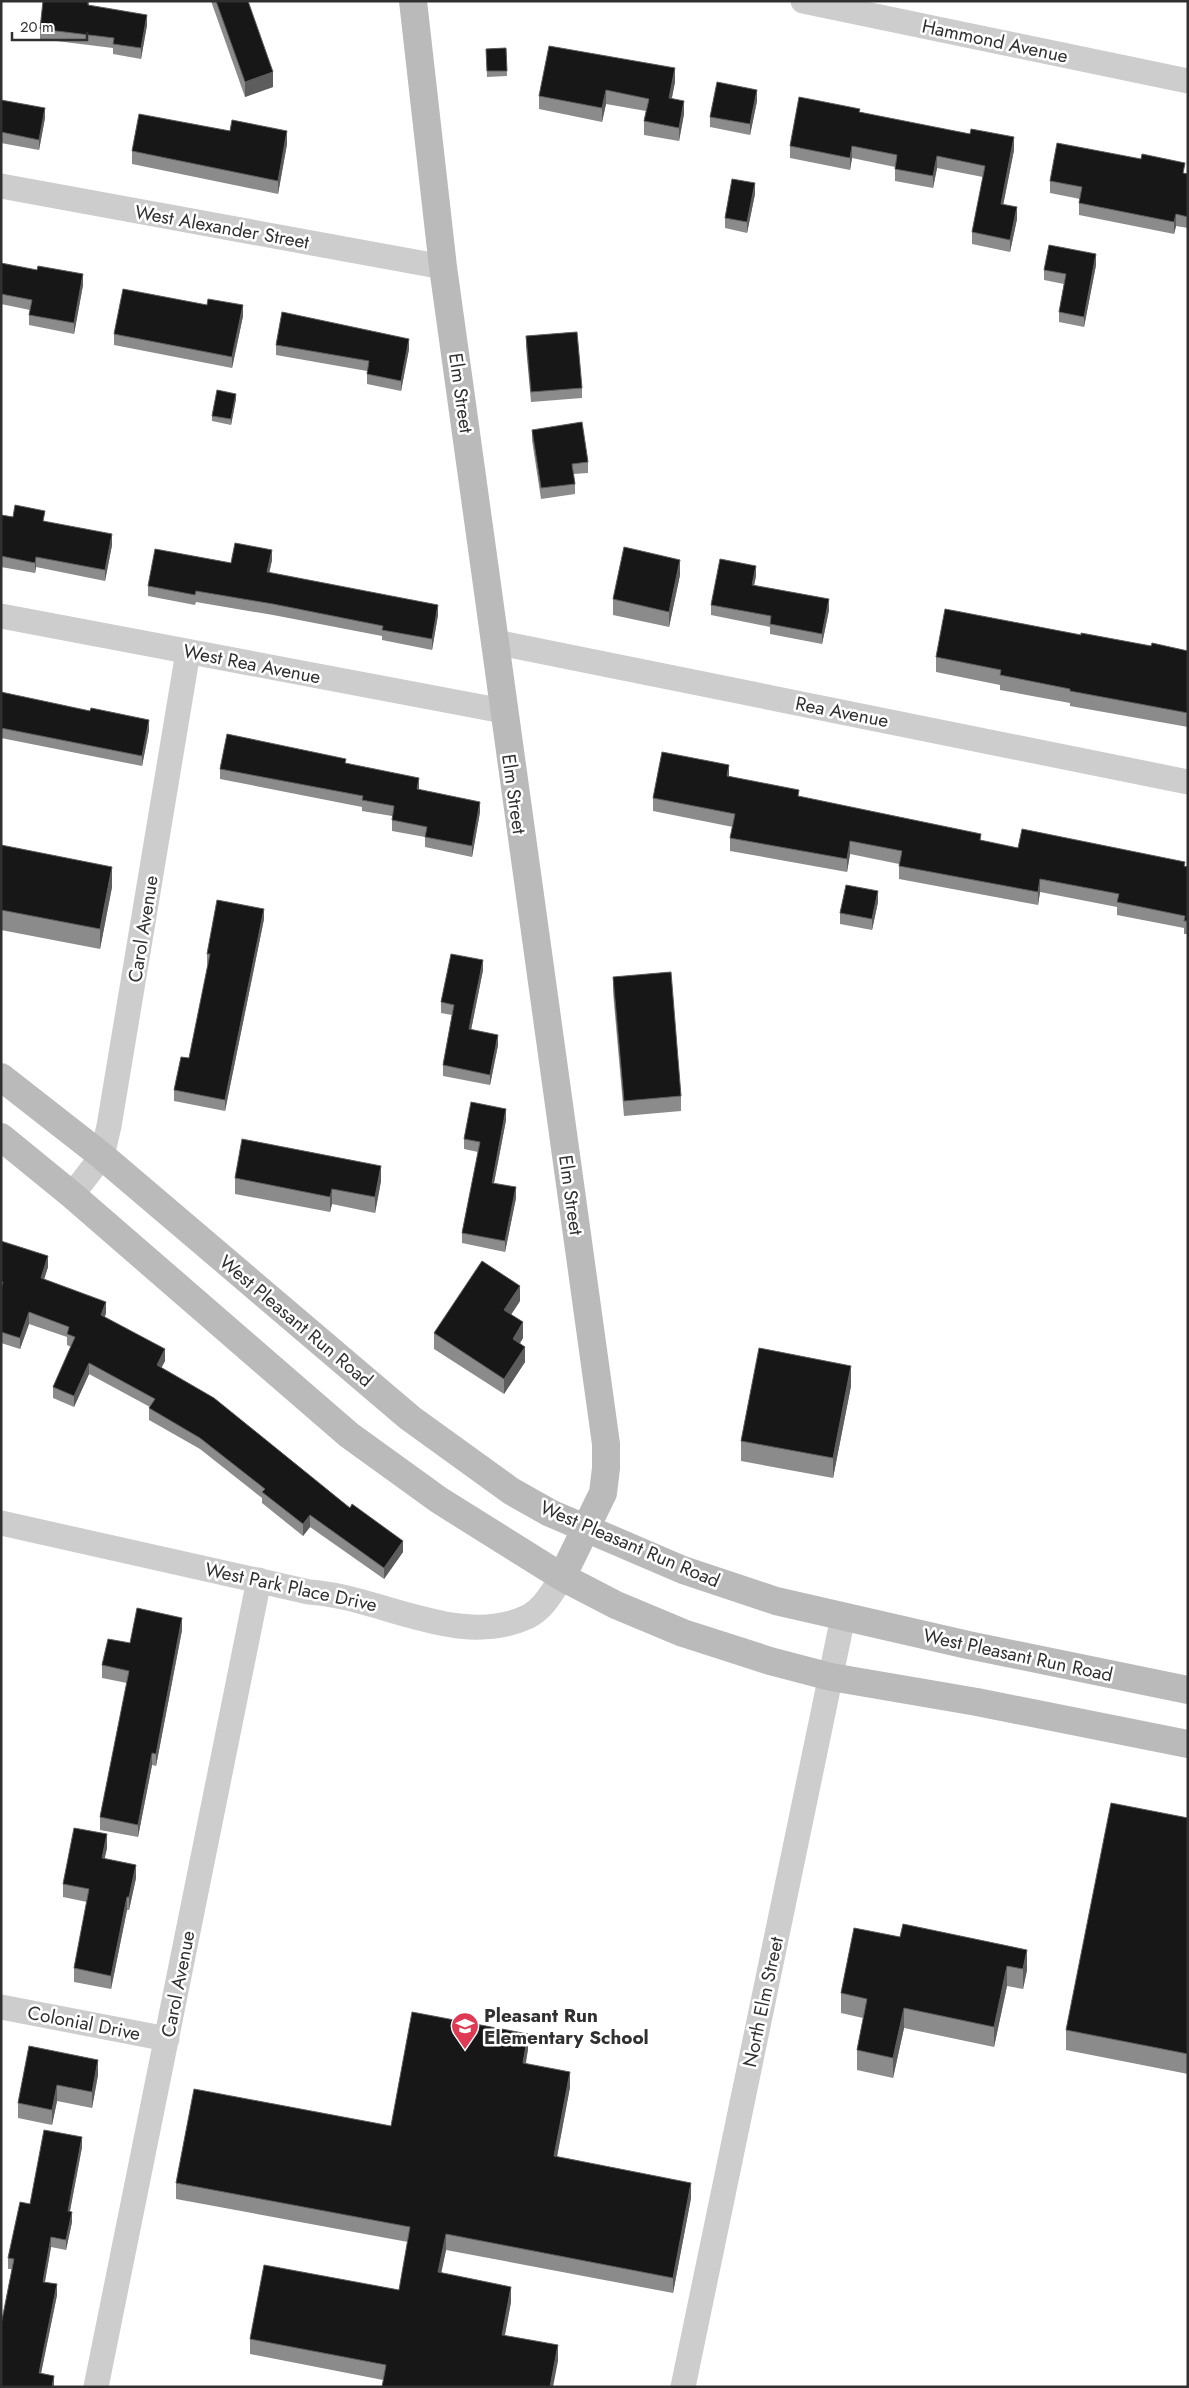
<svg xmlns="http://www.w3.org/2000/svg" width="1189" height="2388" font-family="Jost,sans-serif">
<style>
.lines{fill:none;stroke-linecap:round;stroke-linejoin:round}
.street{stroke:#cdcdcd;stroke-width:25}
.secondary{stroke:#bababa;stroke-width:28}
.wall{fill:#8b8b8b}
.shaded-wall{fill:#5d5d5d}
.building{fill:#171717;stroke:#5d5d5d}
.labels{text-anchor:middle;dominant-baseline:central;stroke-width:5;stroke-linejoin:round;paint-order:stroke}
.street-label{font-size:19px;fill:#303030;stroke:#fff}
.poi-label{font-size:19px;font-weight:bold;fill:#303030;stroke:#fff;text-anchor:start}
</style>
<rect width="100%" height="100%" fill="#fff"/>
<g class="lines">
<path class="street" d="M 803,1 L 1188,81
M 1,186 L 443,267
M 1,616 L 503,711
M 495,642 L 1188,782
M 72,1195 L 102,1156 L 109,1126 L 188,652
M 1,1523 L 309,1592 C 379,1596 459,1649 527,1617 C 543,1610 553,1591 562,1577
M 1,2007 L 167,2039
M 96,2387 L 259,1580
M 683,2387 L 843,1617"/>
<path class="secondary" d="M 413,1 L 443,267 L 606,1444 L 606,1468 L 603,1493 L 562,1577
M 1,1077 L 102,1156 L 410,1418 L 511,1491 L 550,1513 L 683,1570 L 776,1601 L 968,1645 L 1188,1690
M 1,1137 L 72,1195 L 349,1435 L 439,1500 L 562,1577 L 616,1605 L 683,1633 L 770,1661 L 831,1677 L 977,1702 L 1188,1744"/>
</g>
<path class="wall" d="M 89,1 L 89,6 L 147,25 L 141,59 L 113,54 L 113,48 L 40,39 L 40,29 Z
M 211,1 L 248,1 L 273,87 L 245,97 Z
M 506,48 L 507,76 L 487,77 L 486,49 Z
M 675,82 L 672,98 L 684,114 L 679,141 L 644,135 L 644,121 L 646,111 L 606,104 L 602,122 L 539,109 L 539,96 Z
M 1,100 L 45,118 L 39,150 L 1,143 Z
M 757,101 L 750,135 L 710,127 L 710,117 Z
M 860,112 L 1014,150 L 1003,205 L 1017,219 L 1010,252 L 972,244 L 972,232 L 983,177 L 937,168 L 933,188 L 895,181 L 895,167 L 852,158 L 850,170 L 790,158 L 790,146 Z
M 287,144 L 278,194 L 132,164 L 132,151 Z
M 1185,174 L 1188,174 L 1188,228 L 1176,226 L 1174,234 L 1079,215 L 1079,203 L 1080,199 L 1050,193 L 1050,181 Z
M 755,194 L 747,233 L 725,228 L 725,218 Z
M 1,263 L 83,285 L 74,334 L 29,325 L 29,315 L 30,310 L 1,304 Z
M 1096,265 L 1084,327 L 1059,322 L 1059,312 L 1064,284 L 1044,280 L 1044,270 Z
M 243,316 L 232,368 L 114,345 L 114,334 Z
M 526,336 L 582,388 L 582,398 L 531,402 L 526,347 Z
M 276,345 L 409,349 L 401,391 L 367,384 L 367,371 L 276,355 Z
M 236,399 L 231,425 L 212,421 L 212,416 Z
M 532,430 L 588,462 L 588,473 L 573,474 L 575,484 L 575,494 L 541,499 L 532,440 Z
M 1,515 L 45,521 L 112,545 L 105,581 L 36,567 L 35,573 L 1,567 Z
M 272,560 L 269,573 L 438,615 L 432,650 L 382,640 L 382,636 L 273,615 L 196,602 L 195,605 L 148,596 L 148,586 L 231,563 Z
M 680,575 L 669,627 L 613,615 L 613,599 Z
M 756,576 L 754,585 L 829,610 L 822,644 L 770,634 L 770,627 L 711,615 L 711,605 Z
M 1081,635 L 1151,646 L 1188,651 L 1188,727 L 1070,706 L 1070,703 L 1000,690 L 1000,685 L 936,672 L 936,657 Z
M 1,692 L 149,730 L 142,766 L 1,738 Z
M 346,763 L 419,788 L 419,790 L 480,812 L 472,857 L 425,847 L 425,837 L 392,831 L 392,816 L 362,811 L 362,807 L 220,779 L 220,769 Z
M 729,776 L 799,797 L 981,841 L 1018,848 L 1188,867 L 1188,934 L 1184,934 L 1184,928 L 1117,915 L 1117,907 L 1040,892 L 1038,905 L 899,879 L 899,864 L 850,854 L 847,872 L 730,851 L 730,838 L 733,827 L 653,811 L 653,798 Z
M 1,845 L 112,887 L 100,949 L 1,930 Z
M 878,902 L 872,930 L 840,924 L 840,913 Z
M 264,919 L 225,1111 L 174,1101 L 174,1090 L 189,1058 L 208,964 L 207,964 L 207,954 Z
M 483,970 L 471,1030 L 498,1045 L 490,1085 L 443,1076 L 443,1065 L 452,1015 L 441,1013 L 441,1002 Z
M 613,977 L 681,1096 L 681,1111 L 624,1116 L 613,992 Z
M 506,1120 L 494,1183 L 516,1198 L 505,1252 L 462,1243 L 462,1233 L 478,1152 L 464,1149 L 464,1139 Z
M 235,1178 L 381,1181 L 375,1213 L 332,1204 L 330,1212 L 235,1194 Z
M 1,1241 L 48,1267 L 44,1279 L 106,1313 L 105,1317 L 165,1361 L 161,1368 L 403,1552 L 384,1579 L 310,1527 L 303,1536 L 262,1503 L 262,1498 L 200,1449 L 149,1420 L 149,1408 L 150,1407 L 89,1374 L 74,1407 L 53,1398 L 53,1387 L 71,1347 L 67,1345 L 67,1337 L 29,1324 L 20,1349 L 1,1343 Z
M 520,1301 L 511,1315 L 523,1338 L 520,1343 L 525,1362 L 504,1394 L 434,1349 L 434,1333 Z
M 851,1386 L 833,1478 L 741,1461 L 741,1441 Z
M 182,1630 L 156,1766 L 152,1765 L 138,1837 L 100,1830 L 100,1817 L 127,1683 L 102,1678 L 102,1665 L 130,1643 Z
M 1188,1818 L 1188,2074 L 1066,2050 L 1066,2030 Z
M 107,1848 L 104,1859 L 136,1878 L 129,1910 L 127,1910 L 111,1989 L 74,1982 L 74,1968 L 87,1902 L 63,1897 L 63,1884 Z
M 854,1928 L 1027,1970 L 1023,1989 L 1007,1986 L 994,2047 L 904,2028 L 893,2078 L 857,2070 L 857,2050 L 863,2018 L 841,2013 L 841,1993 Z
M 29,2046 L 98,2075 L 92,2108 L 57,2101 L 52,2125 L 18,2118 L 18,2103 Z
M 528,2049 L 526,2063 L 570,2087 L 557,2157 L 691,2198 L 673,2293 L 446,2250 L 441,2273 L 511,2302 L 505,2335 L 558,2361 L 383,2380 L 250,2354 L 250,2339 L 399,2290 L 408,2242 L 176,2199 L 176,2183 L 391,2126 Z
M 82,2147 L 70,2211 L 72,2222 L 66,2250 L 51,2247 L 45,2282 L 57,2295 L 41,2373 L 54,2376 L 54,2387 L 1,2387 L 12,2269 L 8,2269 L 8,2258 L 30,2204 Z"/>
<path class="shaded-wall" d="M 147,15 L 147,25 L 141,59 L 141,48 Z
M 675,68 L 675,82 L 669,111 L 669,98 Z
M 273,72 L 273,87 L 245,97 L 245,82 Z
M 606,90 L 606,104 L 602,122 L 602,108 Z
M 757,90 L 757,101 L 750,135 L 750,124 Z
M 684,101 L 684,114 L 679,141 L 679,128 Z
M 45,108 L 45,118 L 39,150 L 39,140 Z
M 287,131 L 287,144 L 278,194 L 278,181 Z
M 1014,137 L 1014,150 L 1001,216 L 1001,204 Z
M 852,146 L 852,158 L 850,170 L 850,158 Z
M 937,156 L 937,168 L 933,188 L 933,176 Z
M 755,183 L 755,194 L 747,233 L 747,222 Z
M 1017,207 L 1017,219 L 1010,252 L 1010,240 Z
M 1176,214 L 1176,226 L 1174,234 L 1174,222 Z
M 1096,254 L 1096,265 L 1084,327 L 1084,317 Z
M 83,274 L 83,285 L 74,334 L 74,323 Z
M 243,305 L 243,316 L 232,368 L 232,357 Z
M 409,339 L 409,349 L 401,391 L 401,381 Z
M 236,394 L 236,399 L 231,425 L 231,419 Z
M 112,534 L 112,545 L 105,581 L 105,570 Z
M 272,550 L 272,560 L 267,583 L 267,572 Z
M 36,557 L 36,567 L 35,573 L 35,563 Z
M 680,560 L 680,575 L 669,627 L 669,612 Z
M 756,566 L 756,576 L 752,595 L 752,585 Z
M 829,599 L 829,610 L 822,644 L 822,634 Z
M 438,605 L 438,615 L 432,650 L 432,639 Z
M 149,720 L 149,730 L 142,766 L 142,756 Z
M 729,765 L 729,778 L 727,776 Z
M 419,778 L 419,788 L 417,800 L 417,789 Z
M 480,802 L 480,812 L 472,857 L 472,846 Z
M 850,841 L 850,854 L 847,872 L 847,859 Z
M 112,867 L 112,887 L 100,949 L 100,929 Z
M 1040,879 L 1040,892 L 1038,905 L 1038,892 Z
M 878,891 L 878,902 L 872,930 L 872,919 Z
M 264,909 L 264,919 L 225,1111 L 225,1100 Z
M 483,960 L 483,970 L 469,1040 L 469,1029 Z
M 498,1035 L 498,1045 L 490,1085 L 490,1075 Z
M 506,1109 L 506,1120 L 492,1193 L 492,1183 Z
M 381,1166 L 381,1181 L 375,1213 L 375,1197 Z
M 516,1187 L 516,1198 L 505,1252 L 505,1241 Z
M 332,1189 L 332,1204 L 330,1212 L 330,1197 Z
M 48,1256 L 48,1267 L 41,1289 L 41,1278 Z
M 520,1286 L 520,1301 L 504,1325 L 504,1310 Z
M 106,1302 L 106,1313 L 101,1326 L 101,1315 Z
M 29,1312 L 29,1324 L 20,1349 L 20,1338 Z
M 523,1322 L 523,1338 L 513,1354 L 513,1339 Z
M 525,1347 L 525,1362 L 504,1394 L 504,1379 Z
M 165,1349 L 165,1361 L 157,1376 L 157,1365 Z
M 89,1363 L 89,1374 L 74,1407 L 74,1396 Z
M 851,1366 L 851,1386 L 833,1478 L 833,1458 Z
M 310,1515 L 310,1527 L 303,1536 L 303,1524 Z
M 403,1541 L 403,1552 L 384,1579 L 384,1568 Z
M 182,1618 L 182,1630 L 156,1766 L 156,1754 Z
M 152,1753 L 152,1765 L 138,1837 L 138,1825 Z
M 107,1834 L 107,1848 L 102,1871 L 102,1858 Z
M 136,1865 L 136,1878 L 129,1910 L 129,1897 Z
M 127,1897 L 127,1910 L 111,1989 L 111,1976 Z
M 1027,1950 L 1027,1970 L 1023,1989 L 1023,1969 Z
M 1007,1966 L 1007,1986 L 994,2047 L 994,2027 Z
M 904,2008 L 904,2028 L 893,2078 L 893,2058 Z
M 528,2034 L 528,2049 L 523,2078 L 523,2063 Z
M 98,2060 L 98,2075 L 92,2108 L 92,2092 Z
M 570,2072 L 570,2087 L 554,2172 L 554,2156 Z
M 57,2085 L 57,2101 L 52,2125 L 52,2110 Z
M 82,2137 L 82,2147 L 68,2221 L 68,2211 Z
M 691,2183 L 691,2198 L 673,2293 L 673,2278 Z
M 72,2212 L 72,2222 L 66,2250 L 66,2240 Z
M 446,2234 L 446,2250 L 438,2288 L 438,2272 Z
M 51,2237 L 51,2247 L 43,2292 L 43,2282 Z
M 57,2284 L 57,2295 L 39,2383 L 39,2373 Z
M 511,2287 L 511,2302 L 502,2350 L 502,2335 Z
M 558,2345 L 558,2361 L 553,2387 L 550,2387 Z
M 54,2376 L 54,2387 L 52,2387 Z"/>
<path class="building" d="M 43,1 L 88,1 L 88,5 L 147,15 L 141,48 L 113,44 L 114,38 L 40,29 Z
M 216,1 L 248,1 L 273,72 L 245,82 Z
M 549,46 L 675,68 L 669,98 L 684,101 L 679,128 L 644,121 L 649,99 L 606,90 L 602,108 L 539,96 Z
M 506,48 L 507,71 L 487,71 L 486,49 Z
M 717,82 L 757,90 L 750,124 L 710,117 Z
M 799,97 L 860,109 L 859,112 L 970,134 L 971,129 L 1014,137 L 1001,204 L 1017,207 L 1010,240 L 972,232 L 985,166 L 937,156 L 933,176 L 895,169 L 897,155 L 852,146 L 850,158 L 790,146 Z
M 1,100 L 45,108 L 39,140 L 1,132 Z
M 139,114 L 230,131 L 232,120 L 287,131 L 278,181 L 132,151 Z
M 1057,143 L 1141,159 L 1142,154 L 1185,163 L 1183,173 L 1188,174 L 1188,217 L 1176,214 L 1174,222 L 1079,203 L 1082,187 L 1050,181 Z
M 732,179 L 755,183 L 747,222 L 725,218 Z
M 1049,245 L 1096,254 L 1084,317 L 1059,312 L 1066,274 L 1044,270 Z
M 1,263 L 37,270 L 38,266 L 83,274 L 74,323 L 29,315 L 32,300 L 1,294 Z
M 123,289 L 207,305 L 208,299 L 243,305 L 232,357 L 114,334 Z
M 282,312 L 409,339 L 401,381 L 367,374 L 369,361 L 276,345 Z
M 577,332 L 582,388 L 531,392 L 526,336 Z
M 217,390 L 236,394 L 231,419 L 212,416 Z
M 582,422 L 588,462 L 572,464 L 575,484 L 541,488 L 532,430 Z
M 15,505 L 45,511 L 43,521 L 112,534 L 105,570 L 36,557 L 35,563 L 1,556 L 1,515 L 13,517 Z
M 235,543 L 272,550 L 267,572 L 438,605 L 432,639 L 382,630 L 383,626 L 273,604 L 196,591 L 195,595 L 148,586 L 155,549 L 231,563 Z
M 624,547 L 680,560 L 669,612 L 613,599 Z
M 720,559 L 756,566 L 752,585 L 829,599 L 822,634 L 770,624 L 771,616 L 711,605 Z
M 945,609 L 1081,635 L 1081,633 L 1151,646 L 1152,643 L 1188,651 L 1188,713 L 1070,691 L 1070,689 L 1000,675 L 1001,670 L 936,657 Z
M 1,692 L 90,711 L 91,708 L 149,720 L 142,756 L 1,728 Z
M 227,734 L 346,759 L 345,763 L 419,778 L 417,789 L 480,802 L 472,846 L 425,837 L 427,827 L 392,820 L 394,806 L 362,800 L 363,796 L 220,769 Z
M 662,752 L 729,765 L 727,776 L 799,790 L 798,796 L 981,834 L 980,840 L 1018,848 L 1022,829 L 1185,862 L 1184,866 L 1188,867 L 1188,921 L 1184,921 L 1185,916 L 1117,902 L 1119,894 L 1040,879 L 1038,892 L 899,866 L 902,851 L 850,841 L 847,859 L 730,838 L 735,814 L 653,798 Z
M 1,845 L 112,867 L 100,929 L 1,910 Z
M 846,885 L 878,891 L 872,919 L 840,913 Z
M 217,900 L 264,909 L 225,1100 L 174,1090 L 181,1057 L 189,1058 L 210,954 L 207,954 Z
M 451,954 L 483,960 L 469,1029 L 498,1035 L 490,1075 L 443,1065 L 454,1005 L 441,1002 Z
M 671,972 L 681,1096 L 624,1101 L 613,977 Z
M 471,1102 L 506,1109 L 492,1183 L 516,1187 L 505,1241 L 462,1233 L 480,1142 L 464,1139 Z
M 242,1139 L 381,1166 L 375,1197 L 332,1189 L 330,1197 L 235,1178 Z
M 1,1241 L 48,1256 L 41,1278 L 106,1302 L 101,1315 L 165,1349 L 157,1365 L 214,1398 L 350,1508 L 352,1504 L 403,1541 L 384,1568 L 310,1515 L 303,1524 L 262,1492 L 265,1489 L 200,1438 L 149,1408 L 155,1399 L 89,1363 L 74,1396 L 53,1387 L 75,1337 L 67,1334 L 69,1327 L 29,1312 L 20,1338 L 1,1332 L 1,1289 L 3,1282 L 1,1281 Z
M 482,1261 L 520,1286 L 504,1310 L 523,1322 L 513,1339 L 525,1347 L 504,1379 L 434,1333 Z
M 759,1348 L 851,1366 L 833,1458 L 741,1441 Z
M 137,1608 L 182,1618 L 156,1754 L 152,1753 L 138,1825 L 100,1817 L 129,1671 L 102,1665 L 108,1639 L 130,1643 Z
M 1111,1803 L 1188,1818 L 1188,2054 L 1066,2030 Z
M 74,1828 L 107,1834 L 102,1858 L 136,1865 L 129,1897 L 127,1897 L 111,1976 L 74,1968 L 89,1889 L 63,1884 Z
M 903,1924 L 1027,1950 L 1023,1969 L 1007,1966 L 994,2027 L 904,2008 L 893,2058 L 857,2050 L 867,1999 L 841,1993 L 854,1928 L 900,1937 Z
M 412,2012 L 528,2034 L 523,2063 L 570,2072 L 554,2156 L 691,2183 L 673,2278 L 446,2234 L 438,2272 L 511,2287 L 502,2335 L 558,2345 L 550,2387 L 382,2387 L 386,2365 L 250,2339 L 264,2265 L 399,2290 L 410,2227 L 176,2183 L 194,2089 L 391,2126 Z
M 29,2046 L 98,2060 L 92,2092 L 57,2085 L 52,2110 L 18,2103 Z
M 44,2130 L 82,2137 L 68,2211 L 72,2212 L 66,2240 L 51,2237 L 43,2282 L 57,2284 L 39,2373 L 54,2376 L 52,2387 L 1,2387 L 1,2325 L 14,2259 L 8,2258 L 20,2202 L 30,2204 Z"/>
<defs>
<g id="school-pin" transform="scale(1.4375)"><path d="M0 17L-7.5 6A9.5 9.5 0 1 1 7.5 6Z" fill="#e03954" stroke="#fff"/><path d="M0-5L7-2L0 1L-7-2ZM-4 1L0 2.5L4 1V4Q0 6-4 4Z" fill="#fff"/></g>
</defs>
<g fill-rule="evenodd">
<use href="#school-pin" x="465" y="2026"/>
</g>
<g class="labels">
<g class="street-label">
<text transform="translate(995 41) rotate(12)">Hammond Avenue</text>
<text transform="translate(222 227) rotate(10)">West Alexander Street</text>
<text transform="translate(461 393) rotate(82)">Elm Street</text>
<text transform="translate(252 664) rotate(11)">West Rea Avenue</text>
<text transform="translate(842 712) rotate(11)">Rea Avenue</text>
<text transform="translate(514 794) rotate(82)">Elm Street</text>
<text transform="translate(143 929) rotate(-81)">Carol Avenue</text>
<text transform="translate(571 1195) rotate(82)">Elm Street</text>
<text transform="translate(296 1321) rotate(40)">West Pleasant Run Road</text>
<text transform="translate(630 1544) rotate(23)">West Pleasant Run Road</text>
<text transform="translate(291 1587) rotate(12)">West Park Place Drive</text>
<text transform="translate(1018 1655) rotate(12)">West Pleasant Run Road</text>
<text transform="translate(178 1984) rotate(-79)">Carol Avenue</text>
<text transform="translate(763 2002) rotate(-78)">North Elm Street</text>
<text transform="translate(84 2023) rotate(11)">Colonial Drive</text>
</g>
<g class="poi-label">
<text x="484" y="2015">Pleasant Run<tspan x="484" dy="22">Elementary School</tspan></text>
</g>
</g>
<rect width="1189" height="2388" fill="none" stroke="#303030" stroke-width="5"/>
<path d="M12 32v8h75v-8" fill="none" stroke="#303030" stroke-width="2.5"/>
<text x="20" y="32" font-size="15" fill="#303030" stroke="#ffffff" stroke-width="4" paint-order="stroke">20 m</text>
</svg>
